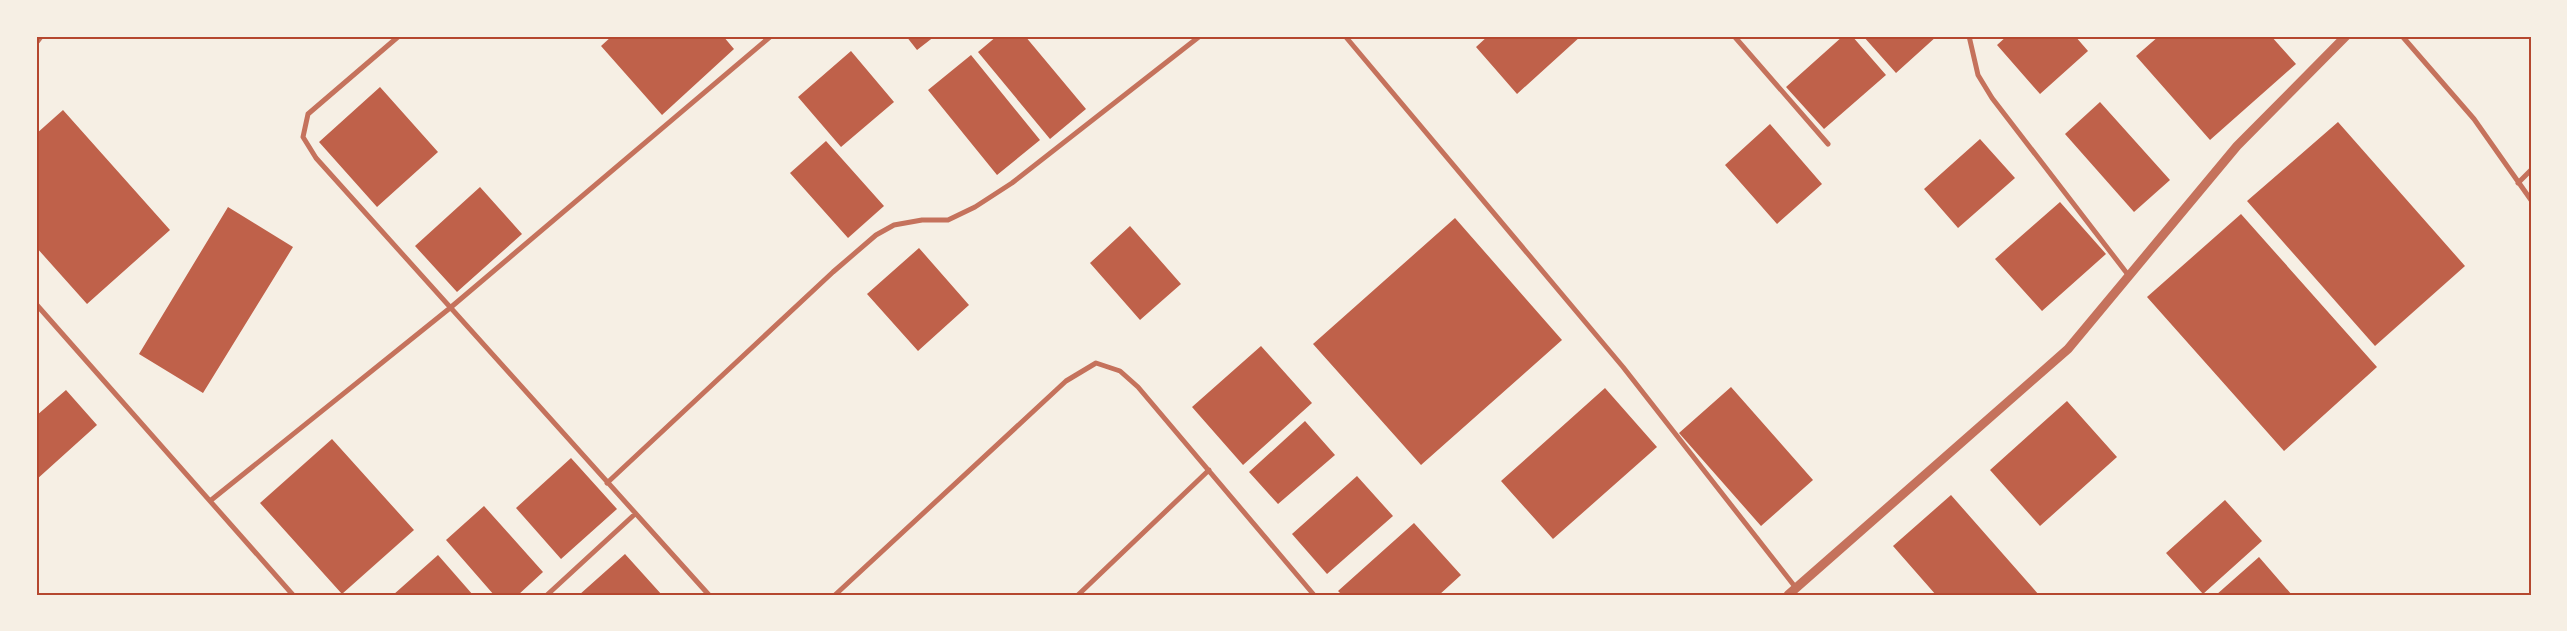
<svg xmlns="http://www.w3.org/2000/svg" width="2567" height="631" font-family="'PT Sans',sans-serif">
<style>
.building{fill:#bf614a}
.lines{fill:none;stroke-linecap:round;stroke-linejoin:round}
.minor{stroke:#c5725c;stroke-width:5}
.tertiary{stroke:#c5725c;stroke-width:9}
.neatline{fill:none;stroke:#b5482f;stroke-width:2}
</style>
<rect width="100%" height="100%" fill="#f6efe4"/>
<path class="building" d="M 612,36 L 723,36 L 734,49 L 662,115 L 601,46 Z
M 906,36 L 935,36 L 917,50 Z
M 997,36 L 1025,36 L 1086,109 L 1050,139 L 978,52 Z
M 1488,36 L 1581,36 L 1517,94 L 1476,47 Z
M 1843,36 L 1852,36 L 1886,75 L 1824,129 L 1786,87 Z
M 1863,36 L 1937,36 L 1896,73 Z
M 2007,36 L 2075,36 L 2088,51 L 2040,94 L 1997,45 Z
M 2159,36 L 2271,36 L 2296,64 L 2210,140 L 2136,56 Z
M 851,51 L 894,102 L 841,147 L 798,97 Z
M 971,55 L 1040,140 L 997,175 L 928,90 Z
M 380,87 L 438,152 L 377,207 L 319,142 Z
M 2100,102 L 2170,180 L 2134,212 L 2065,134 Z
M 63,110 L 170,230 L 87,304 L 36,247 L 36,134 Z
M 2338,122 L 2465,266 L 2375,346 L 2247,201 Z
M 1770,124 L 1822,184 L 1777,224 L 1725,165 Z
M 1980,139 L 2015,178 L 1958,228 L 1924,189 Z
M 826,141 L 884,206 L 848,238 L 790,173 Z
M 480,187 L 522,234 L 457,292 L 415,246 Z
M 2060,202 L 2106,254 L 2042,311 L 1995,259 Z
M 228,207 L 293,247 L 203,393 L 139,354 Z
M 2241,214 L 2377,367 L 2284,451 L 2147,297 Z
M 1455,218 L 1562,340 L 1421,465 L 1313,344 Z
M 1130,226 L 1181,284 L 1140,320 L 1090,263 Z
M 919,248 L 969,305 L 918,351 L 867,294 Z
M 1261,346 L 1312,403 L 1243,465 L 1192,407 Z
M 1731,387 L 1813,480 L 1761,526 L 1679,433 Z
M 1605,388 L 1657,447 L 1553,539 L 1501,481 Z
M 66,390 L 97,425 L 36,480 L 36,416 Z
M 2067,401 L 2117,457 L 2040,526 L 1990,470 Z
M 1305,421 L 1335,455 L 1278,504 L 1249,472 Z
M 332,439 L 414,530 L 342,594 L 260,503 Z
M 571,458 L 617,509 L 561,559 L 516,508 Z
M 1357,476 L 1393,516 L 1327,574 L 1292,534 Z
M 1951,495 L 2039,595 L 1936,595 L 1893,546 Z
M 2225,500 L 2262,541 L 2203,594 L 2166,553 Z
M 484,506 L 543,572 L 518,595 L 494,595 L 446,540 Z
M 1414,523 L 1461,575 L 1439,595 L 1342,595 L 1338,591 Z
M 625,554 L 662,595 L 579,595 Z
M 438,555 L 473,595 L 393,595 Z
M 2259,557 L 2292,595 L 2216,595 Z"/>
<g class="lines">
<path class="minor" d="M 399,36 L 308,114 L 303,137 L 316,158 L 709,595
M 1345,36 L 1623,367 L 1796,588
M 1734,36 L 1828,144
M 1969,36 L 1978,75 L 1992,98 L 2129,276
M 2402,36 L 2474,119 L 2531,200
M 2518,183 L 2531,170
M 36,304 L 293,595
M 607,483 L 833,272 L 876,235 L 894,225 L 922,220 L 948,220 L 975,207 L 1012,183 L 1200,36
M 210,501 L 450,308 L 771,36
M 547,595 L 635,514
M 835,595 L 1066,381 L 1096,363 L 1120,371 L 1138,387 L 1314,595
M 1078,595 L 1209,470"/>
<path class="tertiary" d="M 36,40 L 39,36
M 1788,595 L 2068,349 L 2237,146 L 2346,36"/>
</g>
<rect width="2567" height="631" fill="none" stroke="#f6efe4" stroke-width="75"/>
<rect x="38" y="38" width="2492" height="556" class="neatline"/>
</svg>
